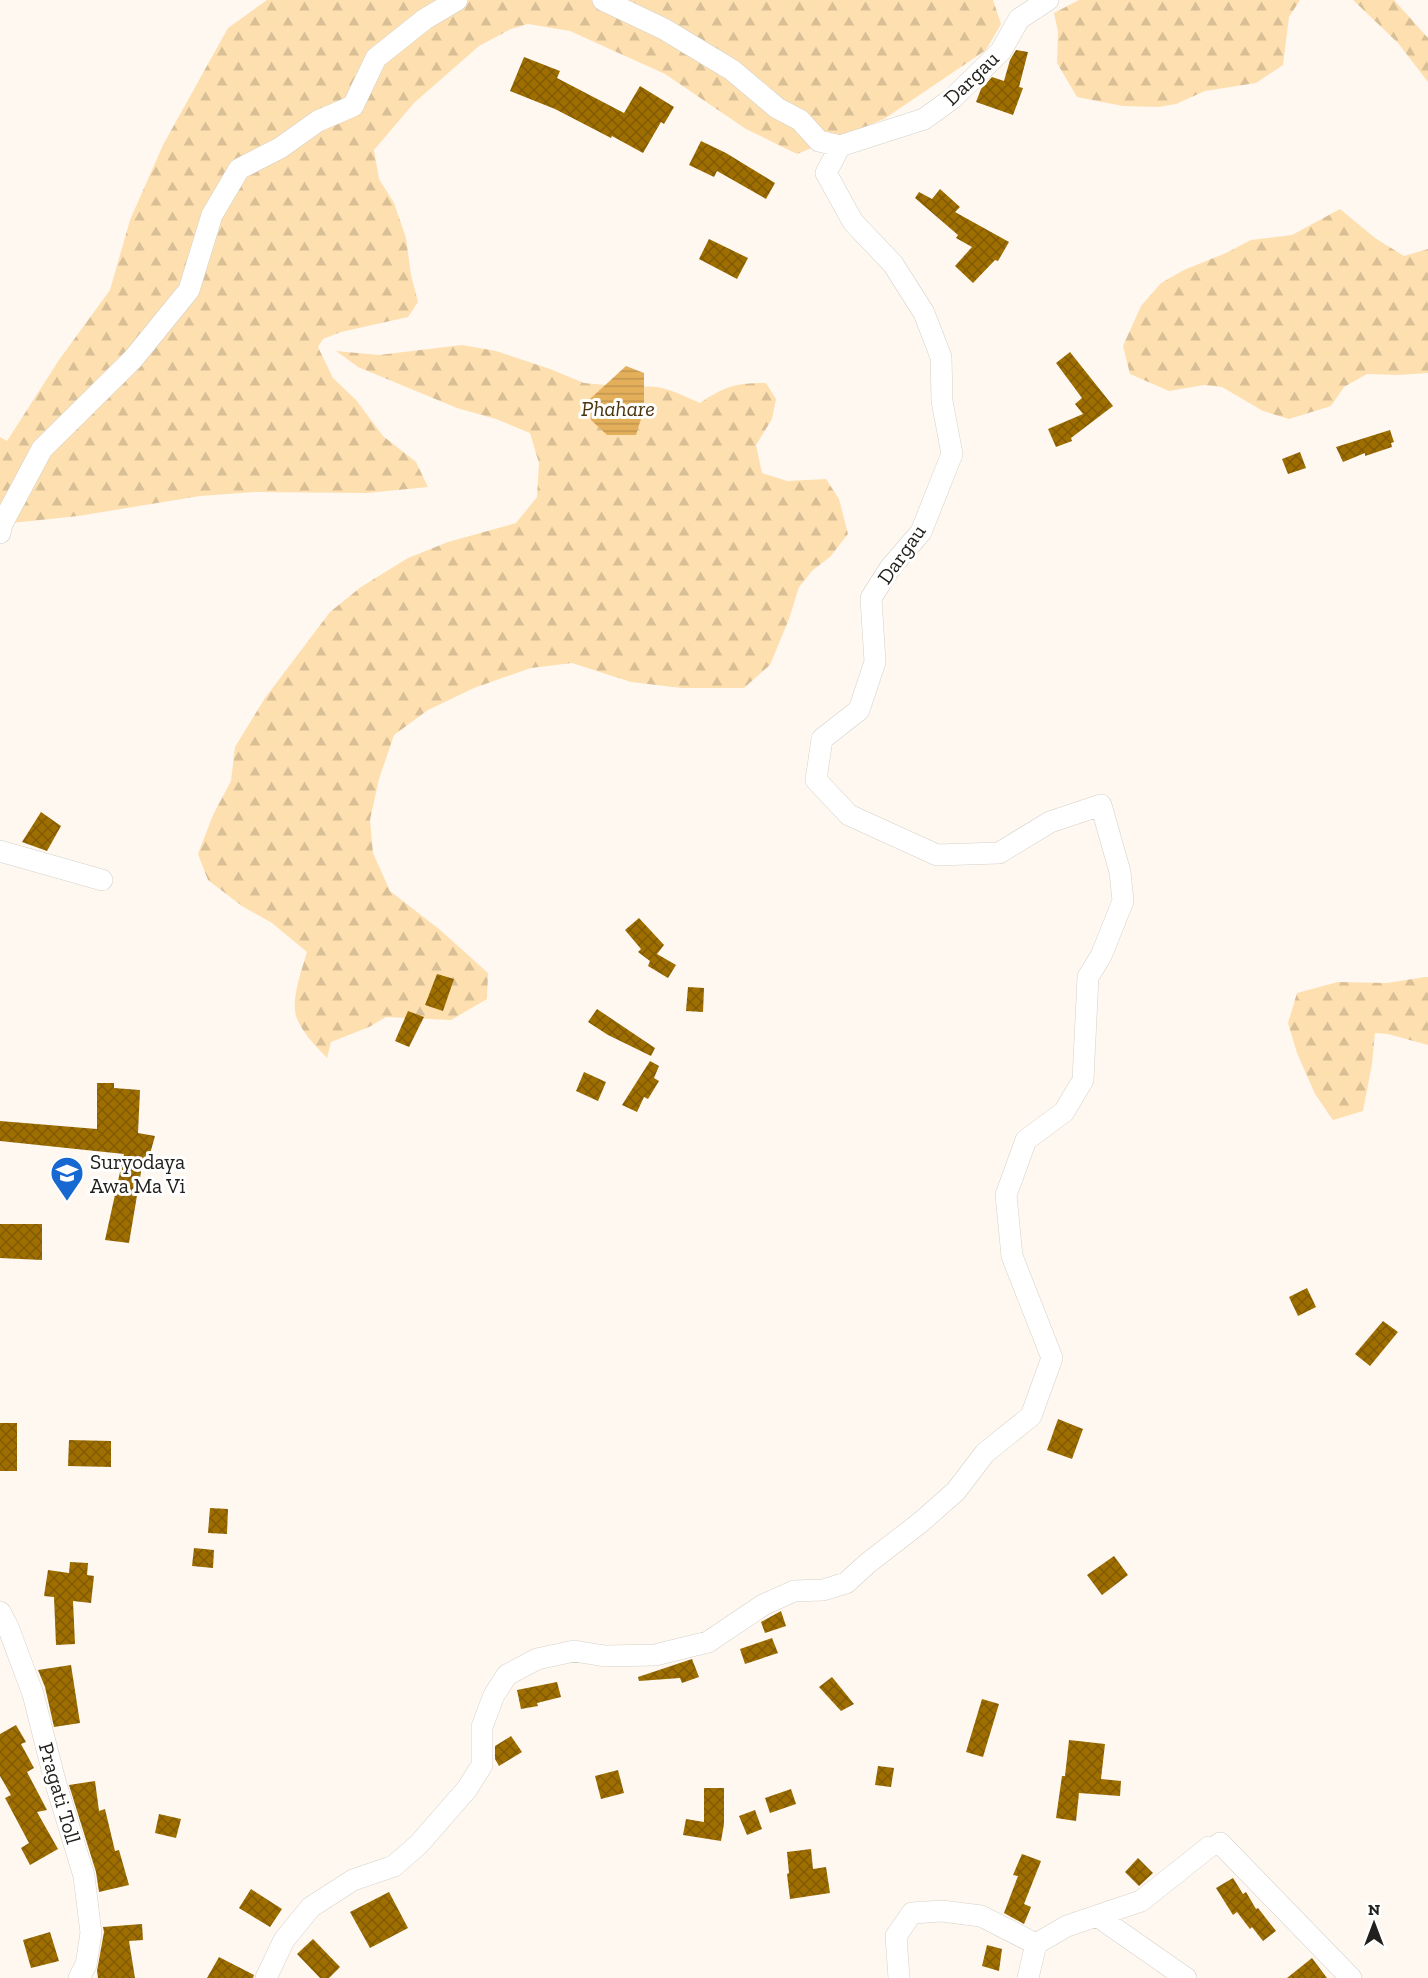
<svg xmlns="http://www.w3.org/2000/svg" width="1428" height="1978" font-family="'Zilla Slab',serif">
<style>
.forest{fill:url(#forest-firs)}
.water{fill:url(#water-rules)}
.building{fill:url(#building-cross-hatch)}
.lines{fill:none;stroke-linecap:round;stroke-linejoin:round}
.minor-casing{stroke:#d5d0c8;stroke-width:22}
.minor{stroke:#fff;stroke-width:21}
.labels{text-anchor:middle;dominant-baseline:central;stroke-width:6;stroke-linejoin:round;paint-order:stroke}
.street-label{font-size:21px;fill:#22201d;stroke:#fff}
.poi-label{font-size:21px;fill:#22201d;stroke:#fff;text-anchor:start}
.water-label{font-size:22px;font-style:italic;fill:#49340f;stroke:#fff}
</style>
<defs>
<pattern id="forest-firs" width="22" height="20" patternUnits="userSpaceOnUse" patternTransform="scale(1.5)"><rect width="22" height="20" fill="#fedfaf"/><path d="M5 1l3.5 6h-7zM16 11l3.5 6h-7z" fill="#d9bf96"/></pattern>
<pattern id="water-rules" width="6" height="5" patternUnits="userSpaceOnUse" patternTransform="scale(1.5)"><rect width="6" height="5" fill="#e3af5a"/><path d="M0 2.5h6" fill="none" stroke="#c2964e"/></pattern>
<pattern id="building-cross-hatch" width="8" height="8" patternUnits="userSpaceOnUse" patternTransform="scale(1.5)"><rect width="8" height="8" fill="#9f6e01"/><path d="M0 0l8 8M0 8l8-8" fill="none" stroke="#815a03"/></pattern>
</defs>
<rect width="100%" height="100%" fill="#fef8f1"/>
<path class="forest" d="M 267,0 L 993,0 L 1001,24 L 986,50 L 884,119 L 797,154 L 746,129 L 665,74 L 570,31 L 528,24 L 511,29 L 479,46 L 414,103 L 374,150 L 379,179 L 394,203 L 406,238 L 411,275 L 418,302 L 408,317 L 341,332 L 323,339 L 318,347 L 333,378 L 356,400 L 383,436 L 416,462 L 428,487 L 367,493 L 255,492 L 200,496 L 78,516 L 2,524 L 0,522 L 0,437 L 7,441 L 59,360 L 110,290 L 130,220 L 163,145 L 228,28 Z
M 1079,0 L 1300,0 L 1289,17 L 1283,65 L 1256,83 L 1205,91 L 1176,104 L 1159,107 L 1123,106 L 1077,97 L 1057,63 L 1058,32 L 1054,13 Z
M 1353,0 L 1394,0 L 1428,38 L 1428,82 L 1398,43 Z
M 1340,209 L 1375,238 L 1404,256 L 1428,249 L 1428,373 L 1398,375 L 1367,374 L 1344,387 L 1331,406 L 1289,419 L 1263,411 L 1222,387 L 1204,385 L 1169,391 L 1130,374 L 1123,346 L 1141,306 L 1161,283 L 1184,270 L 1226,253 L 1251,240 L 1292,235 Z
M 462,345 L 496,351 L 550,369 L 584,383 L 640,388 C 659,382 683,396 700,403 C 725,386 736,383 766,383 L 776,399 L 772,419 L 756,445 L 762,473 L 787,481 L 826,479 L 839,499 L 848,534 L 830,557 L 813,570 L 799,587 L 789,619 L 770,665 L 744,688 L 682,688 L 631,682 L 572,663 L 531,668 L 474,688 L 428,710 L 394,735 L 379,779 L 370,820 L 373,853 L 390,891 L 439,929 L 488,973 L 487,999 L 451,1020 L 386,1017 L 369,1027 L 331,1042 L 327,1058 C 316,1046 302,1033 296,1016 C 291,999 302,969 307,952 L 272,923 L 242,906 L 208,880 L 198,854 L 213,815 L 231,781 L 235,747 L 265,698 L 330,612 L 361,587 L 408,558 L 448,542 L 516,523 L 537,497 L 539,463 L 530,433 L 496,419 L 457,408 L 358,367 L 336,351 L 379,355 Z
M 1425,977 L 1428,977 L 1428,1045 L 1388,1034 L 1375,1033 L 1372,1064 L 1363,1111 L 1333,1120 L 1315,1094 L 1297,1053 L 1288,1023 L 1297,993 L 1338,982 L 1387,983 Z"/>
<path class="water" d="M 626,366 L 644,373 L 644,409 L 636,435 L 607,435 L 591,420 L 590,399 Z"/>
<path class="building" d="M 1016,50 L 1028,52 L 1019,87 L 1023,88 L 1013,115 L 976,102 L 981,89 L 992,77 L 1004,81 L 1010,60 Z
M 524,57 L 560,71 L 557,78 L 624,113 L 640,86 L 674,107 L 664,124 L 661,122 L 643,153 L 612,136 L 611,138 L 555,109 L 510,91 Z
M 701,141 L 726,153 L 775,183 L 766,199 L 717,171 L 714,177 L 689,165 Z
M 940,189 L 960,207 L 955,212 L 1009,242 L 998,261 L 995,260 L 973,283 L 955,266 L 972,247 L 956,238 L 958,235 L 915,198 L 919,192 L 932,199 Z
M 709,239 L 748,258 L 737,279 L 699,259 Z
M 1070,352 L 1113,406 L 1071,438 L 1072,441 L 1056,447 L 1048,429 L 1083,414 L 1075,404 L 1082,398 L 1056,363 Z
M 1390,430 L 1394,442 L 1391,443 L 1392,447 L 1365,456 L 1365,453 L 1343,462 L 1336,447 Z
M 1300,452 L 1306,468 L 1288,474 L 1282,459 Z
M 41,812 L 61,826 L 47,851 L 22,842 Z
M 639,918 L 664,945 L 657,954 L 676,965 L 668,978 L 648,966 L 650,961 L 638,952 L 641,949 L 625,930 Z
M 437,974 L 454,979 L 443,1011 L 425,1005 Z
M 688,987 L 704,988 L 703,1012 L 686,1011 Z
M 597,1009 L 655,1048 L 651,1056 L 608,1035 L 588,1022 Z
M 408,1011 L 424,1017 L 409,1047 L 395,1041 Z
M 650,1061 L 659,1066 L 654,1078 L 659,1081 L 648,1099 L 644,1097 L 637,1112 L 622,1105 Z
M 584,1072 L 606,1082 L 598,1101 L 576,1091 Z
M 97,1083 L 114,1083 L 114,1088 L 140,1090 L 138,1133 L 155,1136 L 148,1161 L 143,1160 L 129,1243 L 105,1240 L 124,1154 L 0,1141 L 0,1121 L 97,1129 Z
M 0,1224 L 42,1224 L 42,1260 L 0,1258 Z
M 1307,1288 L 1316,1307 L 1298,1316 L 1289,1297 Z
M 1383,1321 L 1398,1332 L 1370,1366 L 1355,1354 Z
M 1058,1419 L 1083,1429 L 1072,1459 L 1047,1450 Z
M 0,1423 L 17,1423 L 17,1471 L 0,1471 Z
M 69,1440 L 111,1441 L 111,1467 L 68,1466 Z
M 210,1508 L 228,1509 L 227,1534 L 208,1533 Z
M 194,1548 L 214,1550 L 213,1568 L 192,1566 Z
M 1114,1556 L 1128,1575 L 1102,1595 L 1087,1575 Z
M 70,1562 L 88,1563 L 87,1575 L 94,1576 L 91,1603 L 73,1601 L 75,1644 L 56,1645 L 54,1597 L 44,1596 L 48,1570 L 69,1573 Z
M 781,1611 L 786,1626 L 765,1633 L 761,1622 Z
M 772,1638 L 778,1653 L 745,1664 L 740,1649 Z
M 692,1659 L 699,1677 L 682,1683 L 680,1678 L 639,1681 L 638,1677 Z
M 71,1665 L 80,1723 L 54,1727 L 45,1687 L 38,1670 Z
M 832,1677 L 854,1704 L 841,1711 L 819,1687 Z
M 557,1682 L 561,1697 L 537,1703 L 538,1706 L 521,1709 L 517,1690 Z
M 982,1699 L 999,1704 L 983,1757 L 966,1752 Z
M 16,1725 L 26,1742 L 21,1744 L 34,1768 L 27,1772 L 47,1810 L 37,1812 L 58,1849 L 30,1865 L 21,1848 L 29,1843 L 5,1798 L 11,1795 L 0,1776 L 0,1734 Z
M 511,1736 L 522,1752 L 499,1766 L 495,1759 L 495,1746 Z
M 1069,1740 L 1105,1744 L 1101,1779 L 1121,1781 L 1120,1796 L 1079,1793 L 1076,1821 L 1056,1818 L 1062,1776 L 1065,1776 Z
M 878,1766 L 894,1768 L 891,1787 L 875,1785 Z
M 618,1770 L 624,1793 L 601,1799 L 595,1776 Z
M 95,1781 L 99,1811 L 105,1809 L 115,1851 L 119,1850 L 129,1885 L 99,1892 L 96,1872 L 69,1785 Z
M 704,1788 L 724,1788 L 724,1824 L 721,1841 L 683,1835 L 686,1819 L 704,1822 Z
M 791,1789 L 796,1804 L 770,1813 L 765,1798 Z
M 755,1810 L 762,1829 L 747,1835 L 739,1816 Z
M 159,1814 L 181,1819 L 176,1838 L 155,1833 Z
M 811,1849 L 813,1869 L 826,1867 L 830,1893 L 790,1899 L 787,1874 L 789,1873 L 787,1852 Z
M 1022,1854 L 1041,1861 L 1024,1904 L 1031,1907 L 1024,1924 L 1004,1913 L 1018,1876 L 1013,1875 Z
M 1138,1858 L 1153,1873 L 1139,1886 L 1125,1872 Z
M 1233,1878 L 1243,1894 L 1246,1892 L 1256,1909 L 1258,1908 L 1276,1931 L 1263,1941 L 1252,1927 L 1250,1929 L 1237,1912 L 1233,1915 L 1216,1888 Z
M 251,1889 L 282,1909 L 270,1927 L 239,1908 Z
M 389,1892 L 408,1928 L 370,1948 L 350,1912 Z
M 142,1924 L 143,1940 L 129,1941 L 135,1978 L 98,1978 L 97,1971 L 104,1932 L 103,1927 Z
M 50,1932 L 59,1961 L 31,1968 L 23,1940 Z
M 313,1939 L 340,1967 L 329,1978 L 320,1978 L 297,1954 Z
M 987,1945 L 1002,1949 L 999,1971 L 982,1966 Z
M 219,1957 L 254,1975 L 253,1978 L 207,1978 Z
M 1312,1958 L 1327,1978 L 1287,1978 Z"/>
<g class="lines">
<g class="minor-casing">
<path id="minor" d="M 603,0 L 664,29 L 732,70 L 777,108 L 800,120 L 819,141 L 840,146
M 0,533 L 2,524 L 42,449 L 133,359 L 189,290 L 212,215 L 239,169 L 280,148 L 318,121 L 353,106 L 376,58 L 425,19 L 457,0
M 0,851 L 102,880
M 0,1612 L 8,1627 L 33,1694 L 55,1781 L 84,1876 L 91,1933 L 86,1965 L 79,1978
M 1220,1843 L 1351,1978
M 1097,1916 L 1186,1978
M 266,1978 L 284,1940 L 311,1907 L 353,1880 L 394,1866 L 419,1844 L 467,1789 L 482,1765 L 482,1727 L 494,1695 L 507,1675 L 537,1659 L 574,1651 L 605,1656 L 655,1655 L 708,1642 L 763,1605 L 794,1591 L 823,1590 L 846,1583 L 868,1563 L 921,1522 L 956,1491 L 985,1453 L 1031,1416 L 1052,1358 L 1012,1256 L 1006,1195 L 1026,1140 L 1064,1112 L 1083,1080 L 1088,977 L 1101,956 L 1123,901 L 1120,872 L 1101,805 L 1050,822 L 999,853 L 937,855 L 849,815 L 816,780 L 822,739 L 859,710 L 875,662 L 871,598 L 890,568 L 921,532 L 952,454 L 942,401 L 941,357 L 924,313 L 893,264 L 853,222 L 826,173 L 840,146 L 924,119 L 953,98 L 1001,51 L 1019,19 L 1048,0
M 899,1978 L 896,1936 L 912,1913 L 942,1911 L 981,1916 L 1036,1944
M 1028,1978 L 1036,1944 L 1067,1926 L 1141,1901 L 1209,1847"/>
</g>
<use href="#minor" class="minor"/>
</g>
<defs>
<g id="school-pin" transform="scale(1.725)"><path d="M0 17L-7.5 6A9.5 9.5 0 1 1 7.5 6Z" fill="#1868d2" stroke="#fff"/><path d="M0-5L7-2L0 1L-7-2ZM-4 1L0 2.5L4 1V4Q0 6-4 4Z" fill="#fff"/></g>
</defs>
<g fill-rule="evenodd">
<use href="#school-pin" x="67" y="1173"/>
</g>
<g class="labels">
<g class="street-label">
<text transform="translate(971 78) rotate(-44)">Dargau</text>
<text transform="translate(901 554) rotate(-55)">Dargau</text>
<text transform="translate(60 1793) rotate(74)">Pragati Toll</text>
</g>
<g class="poi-label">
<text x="90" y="1161">Suryodaya<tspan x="90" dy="24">Awa Ma Vi</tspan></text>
</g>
<g class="water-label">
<text x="618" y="408">Phahare</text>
</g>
</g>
<g transform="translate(1374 1924)" stroke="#ffffff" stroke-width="4.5" paint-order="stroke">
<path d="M0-4.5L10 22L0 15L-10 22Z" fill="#22201d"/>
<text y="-9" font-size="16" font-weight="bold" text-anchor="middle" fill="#22201d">N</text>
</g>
</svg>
